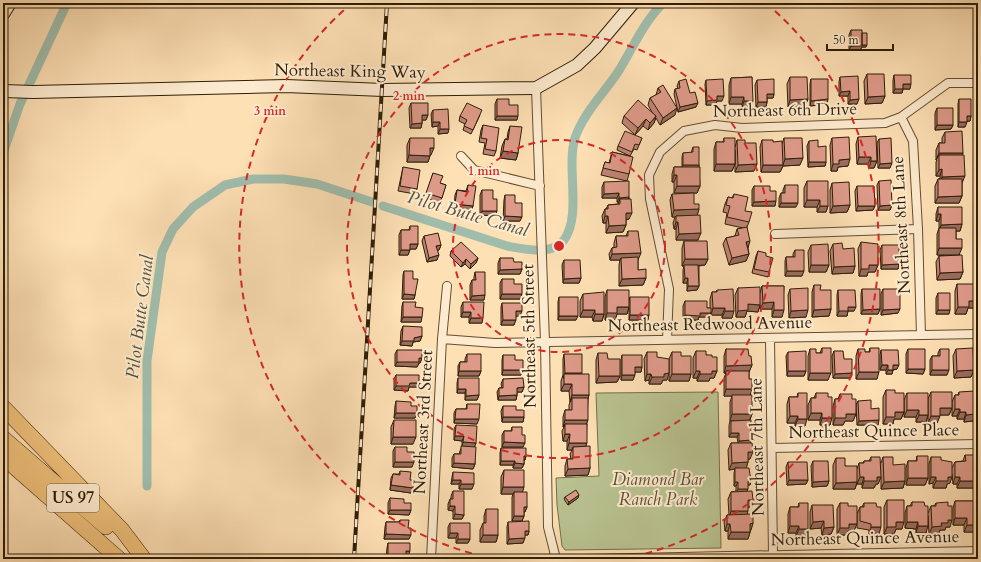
<svg xmlns="http://www.w3.org/2000/svg" width="981" height="562" font-family="Cardo,serif">
<style>
.green{fill:#bac392;stroke:#74704c}
.lines{fill:none;stroke-linecap:round;stroke-linejoin:round}
.canal{stroke:#a0bdac;stroke-width:9}
.street-casing{stroke:#624e32;stroke-width:10}
.secondary-casing{stroke:#2e1e06;stroke-width:14}
.highway-casing{stroke:#2e1e06;stroke-width:16}
.street{stroke:#feebcf;stroke-width:8}
.secondary{stroke:#feebcf;stroke-width:12}
.highway{stroke:#efc07a;stroke-width:15}
.rail-casing{stroke:#2e1e06;stroke-width:4}
.rail{stroke:#feebcf;stroke-width:2.5;stroke-dasharray:8;stroke-linecap:butt}
.wall{fill:#bf8476;stroke:#2e1e06}
.shaded-wall{fill:#9b6c60;stroke:#2e1e06}
.building{fill:#de9a89;stroke:#2e1e06}
.ring{fill:none;stroke:#d62828;stroke-width:2;stroke-dasharray:7 5}
.labels{text-anchor:middle;dominant-baseline:central;stroke-width:4;stroke-linejoin:round;paint-order:stroke}
.shield{fill:#feebcf;stroke:#6c5c42;stroke-width:1}
.shield-label{font-size:16px;font-weight:bold;fill:#2e1e06}
.street-label{font-size:17px;fill:#2e1e06;stroke:#feebcf}
.park-label{font-size:17px;font-style:italic;fill:#585030;stroke:#feebcf}
.water-label{font-size:18px;font-style:italic;fill:#504e38;stroke:#feebcf}
.centre{fill:#d62828;stroke:#feebcf;stroke-width:2}
.ring-label{font-size:12px;text-anchor:middle;font-weight:bold;fill:#d62828;stroke:#feebcf;stroke-width:4;stroke-linejoin:round;paint-order:stroke}
</style>
<rect width="100%" height="100%" fill="#fee0b5"/>
<filter id="stains"><feTurbulence type="fractalNoise" baseFrequency=".005" numOctaves="4"/><feColorMatrix values="0 0 0 0 .2 0 0 0 0 .09 0 0 0 0 .02 0 0 0 .5 -.17"/></filter>
<radialGradient id="worn" r=".72"><stop offset=".6" stop-color="#630" stop-opacity="0"/><stop offset="1" stop-color="#630" stop-opacity=".3"/></radialGradient>
<path class="green" d="M 718,392 L 721,548 L 565,550 L 562,546 L 557,505 L 556,478 L 599,476 L 596,393 Z"/>
<g class="lines">
<path class="canal" d="M 3,153 L 20,104 L 67,3
M 383,206 L 507,246 C 523,249 553,256 564,240 C 582,215 566,167 575,138 C 583,114 604,93 618,72 C 633,48 643,23 663,3
M 147,486 L 147,361 L 162,252 L 173,229 L 193,207 L 225,185 L 253,179 L 284,179 L 317,184 L 372,202"/>
<g class="street-casing">
<path id="street" d="M 536,88 L 545,342 L 548,527 L 556,559
M 901,117 L 913,141 L 918,229 L 921,335
M 461,156 L 474,170 L 540,186
M 775,234 L 918,229
M 770,338 L 773,555
M 442,339 L 495,343 L 978,334
M 667,340 L 669,289 L 650,199 L 649,175 L 660,152 L 684,131 L 715,125 L 742,128 L 885,123 L 901,117 L 948,83 L 978,83
M 772,448 L 978,444
M 431,559 L 442,339 L 447,286
M 584,559 L 978,551"/>
</g>
<g class="secondary-casing">
<path id="secondary" d="M 3,14 L 10,3
M 3,91 L 33,92 L 286,86 L 383,90 L 536,88 L 577,65 L 595,48 L 633,3"/>
</g>
<g class="highway-casing">
<path id="highway" d="M 3,407 L 122,530 L 144,559
M 3,438 L 106,527
M 3,457 L 119,559"/>
</g>
<use href="#street" class="street"/>
<use href="#secondary" class="secondary"/>
<use href="#highway" class="highway"/>
<g class="rail-casing">
<path id="rail" d="M 354,559 L 387,3"/>
</g>
<use href="#rail" class="rail"/>
</g>
<path class="wall" d="M 851,30 L 862,34 L 866,47 L 862,47 L 860,50 L 849,50 L 849,35 Z
M 867,74 L 885,96 L 882,103 L 865,104 L 864,81 Z
M 894,75 L 910,89 L 903,89 L 902,93 L 893,93 L 893,80 Z
M 752,77 L 750,108 L 742,108 L 742,104 L 729,104 L 729,85 L 731,78 Z
M 790,77 L 808,99 L 805,106 L 788,107 L 787,84 Z
M 840,77 L 857,104 L 848,104 L 848,96 L 839,96 L 839,82 Z
M 811,79 L 827,104 L 810,106 L 810,84 Z
M 706,80 L 722,101 L 717,101 L 715,105 L 706,105 L 705,84 Z
M 757,80 L 774,94 L 773,98 L 767,98 L 767,102 L 766,107 L 756,107 L 755,85 Z
M 679,81 L 690,93 L 696,107 L 678,112 L 674,94 L 675,89 L 678,89 L 677,86 Z
M 658,88 L 675,115 L 660,125 L 656,118 L 654,123 L 648,130 L 643,126 L 635,135 L 622,123 L 624,116 L 653,114 L 648,105 L 650,98 L 656,95 Z
M 497,99 L 509,105 L 517,120 L 495,120 L 495,104 Z
M 959,99 L 971,116 L 970,121 L 967,121 L 965,127 L 958,127 L 958,104 Z
M 411,103 L 428,115 L 426,120 L 422,120 L 422,123 L 421,128 L 410,128 L 409,108 Z
M 937,108 L 953,125 L 951,129 L 935,130 L 935,113 Z
M 433,110 L 448,133 L 438,134 L 438,126 L 432,127 L 431,114 Z
M 480,115 L 471,134 L 463,130 L 465,124 L 459,121 L 460,116 Z
M 483,125 L 496,151 L 494,156 L 483,154 L 485,143 L 479,142 L 481,130 Z
M 510,126 L 518,153 L 516,160 L 500,158 L 502,146 L 505,139 L 507,139 L 508,132 Z
M 945,132 L 963,153 L 962,155 L 962,196 L 959,203 L 935,203 L 935,186 L 938,179 L 940,179 L 940,176 L 936,176 L 936,162 L 937,160 L 936,160 L 936,150 L 939,143 L 942,143 L 942,138 Z
M 858,137 L 877,161 L 874,168 L 869,168 L 868,164 L 857,164 L 856,144 Z
M 410,138 L 431,155 L 430,155 L 428,162 L 407,162 L 407,145 Z
M 642,138 L 637,150 L 634,149 L 630,156 L 629,174 L 627,181 L 601,175 L 605,162 L 609,163 L 612,152 L 630,156 L 617,150 L 618,146 Z
M 724,138 L 735,147 L 737,140 L 745,143 L 754,171 L 735,172 L 735,150 L 735,164 L 732,171 L 714,171 L 714,149 L 716,142 L 723,142 Z
M 784,138 L 800,165 L 783,166 L 780,172 L 761,172 L 760,147 L 762,140 L 782,144 Z
M 832,138 L 848,166 L 838,167 L 837,171 L 831,171 L 830,145 Z
M 879,139 L 890,168 L 878,168 L 877,143 Z
M 809,141 L 826,162 L 825,166 L 808,167 L 807,146 Z
M 693,147 L 699,165 L 699,167 L 700,186 L 697,193 L 674,193 L 674,182 L 672,182 L 672,174 L 674,167 L 682,167 L 682,157 L 683,153 L 691,153 Z
M 403,167 L 417,189 L 415,194 L 398,191 L 402,172 Z
M 433,173 L 440,183 L 446,185 L 440,203 L 425,198 Z
M 807,181 L 828,206 L 826,212 L 817,212 L 817,207 L 804,207 L 804,188 Z
M 879,181 L 892,205 L 890,210 L 878,210 L 877,185 Z
M 604,182 L 629,197 L 629,219 L 626,220 L 626,225 L 623,232 L 606,233 L 606,223 L 603,223 L 602,216 L 605,209 L 606,209 L 608,205 L 618,204 L 619,202 L 617,202 L 617,198 L 602,198 L 602,187 Z
M 832,183 L 850,205 L 847,212 L 830,213 L 830,190 Z
M 468,185 L 473,206 L 471,211 L 454,209 L 455,195 L 457,190 L 466,191 Z
M 785,185 L 796,207 L 779,207 L 779,198 L 781,193 L 783,193 L 783,190 Z
M 754,186 L 770,191 L 775,206 L 752,206 L 752,190 Z
M 857,186 L 875,206 L 873,210 L 856,211 L 855,191 Z
M 482,190 L 493,199 L 495,216 L 480,215 L 480,195 Z
M 672,194 L 694,204 L 699,209 L 697,215 L 698,240 L 676,240 L 676,229 L 674,229 L 673,223 L 675,217 L 672,217 L 670,200 Z
M 734,194 L 745,211 L 749,222 L 747,227 L 748,248 L 749,254 L 746,261 L 729,265 L 723,244 L 726,238 L 735,236 L 737,229 L 743,228 L 725,224 L 727,213 L 723,212 L 725,204 L 728,197 L 732,198 Z
M 505,195 L 520,221 L 503,221 L 504,200 Z
M 938,207 L 962,224 L 960,231 L 956,231 L 956,239 L 963,272 L 960,279 L 937,280 L 936,262 L 939,256 L 949,255 L 937,255 L 937,234 L 939,228 L 939,221 L 936,221 L 936,214 Z
M 410,226 L 418,244 L 416,249 L 410,249 L 408,255 L 399,255 L 399,235 L 401,230 L 409,230 Z
M 628,231 L 638,260 L 638,270 L 646,278 L 643,285 L 619,286 L 619,265 L 620,260 L 610,260 L 609,254 L 612,248 L 614,247 L 614,243 L 616,236 L 626,236 Z
M 424,236 L 441,245 L 439,250 L 437,250 L 437,260 L 427,262 L 422,241 Z
M 684,241 L 708,259 L 705,265 L 699,266 L 699,286 L 697,290 L 687,291 L 687,283 L 683,283 L 683,270 L 684,266 L 682,266 L 682,248 Z
M 861,242 L 878,265 L 875,272 L 868,272 L 867,276 L 859,276 L 858,249 Z
M 833,244 L 843,249 L 855,266 L 853,273 L 832,274 L 830,251 Z
M 811,245 L 829,265 L 826,272 L 809,272 L 808,252 Z
M 882,245 L 899,264 L 898,269 L 881,269 L 880,250 Z
M 795,250 L 802,276 L 785,276 L 785,261 L 786,257 L 793,257 L 793,254 Z
M 451,251 L 478,258 L 476,263 L 470,269 L 465,264 L 461,267 L 450,256 Z
M 758,251 L 766,256 L 769,272 L 768,277 L 752,273 L 756,256 Z
M 500,258 L 514,262 L 522,269 L 520,274 L 498,274 L 498,263 Z
M 564,260 L 581,278 L 579,283 L 563,283 L 562,265 Z
M 404,271 L 413,279 L 415,295 L 414,299 L 402,299 L 403,275 Z
M 475,272 L 484,300 L 470,300 L 470,285 L 472,280 L 474,280 L 474,277 Z
M 502,279 L 514,284 L 520,299 L 500,299 L 500,283 Z
M 957,284 L 974,308 L 968,308 L 966,314 L 955,314 L 955,291 Z
M 814,285 L 820,290 L 831,309 L 829,316 L 812,317 L 812,292 Z
M 762,286 L 784,286 L 782,317 L 772,317 L 772,309 L 760,309 L 760,305 L 758,312 L 747,311 L 745,317 L 736,317 L 735,295 L 738,288 L 760,293 Z
M 790,289 L 806,317 L 789,318 L 788,295 Z
M 862,289 L 880,309 L 878,314 L 861,314 L 861,294 Z
M 883,289 L 898,313 L 881,315 L 881,294 Z
M 607,290 L 629,301 L 630,297 L 648,320 L 629,320 L 629,308 L 627,314 L 617,314 L 615,320 L 605,320 L 605,297 Z
M 717,290 L 732,318 L 722,318 L 722,315 L 711,315 L 710,313 L 709,317 L 699,317 L 698,320 L 683,320 L 683,306 L 685,301 L 707,308 L 710,308 L 710,299 L 712,292 L 716,292 Z
M 838,290 L 854,311 L 848,311 L 847,316 L 837,316 L 837,295 Z
M 938,293 L 949,314 L 936,314 L 936,298 Z
M 583,294 L 604,314 L 602,321 L 593,321 L 592,317 L 580,317 L 580,301 Z
M 559,297 L 576,320 L 558,320 L 558,302 Z
M 403,302 L 415,307 L 421,322 L 401,322 L 402,306 Z
M 463,302 L 482,323 L 469,323 L 469,317 L 461,317 L 461,307 Z
M 502,303 L 520,316 L 516,316 L 514,325 L 501,325 L 501,307 Z
M 403,326 L 422,336 L 420,341 L 413,342 L 412,346 L 400,345 L 401,331 Z
M 822,348 L 828,380 L 808,380 L 808,356 L 810,349 L 816,353 L 820,353 Z
M 870,348 L 877,379 L 856,379 L 856,356 L 858,349 L 865,352 L 869,352 Z
M 726,349 L 749,356 L 752,365 L 749,372 L 749,379 L 752,389 L 750,395 L 752,414 L 750,420 L 751,440 L 750,443 L 750,459 L 748,459 L 748,462 L 746,468 L 751,481 L 750,485 L 748,485 L 747,491 L 750,507 L 748,507 L 747,515 L 753,523 L 748,539 L 728,539 L 728,531 L 725,531 L 724,522 L 727,515 L 729,515 L 728,499 L 731,492 L 736,491 L 736,486 L 734,486 L 734,473 L 735,469 L 729,470 L 728,450 L 731,443 L 738,443 L 737,437 L 729,437 L 729,425 L 730,421 L 730,402 L 732,396 L 724,396 L 724,378 L 726,373 L 724,373 L 724,356 Z
M 908,349 L 925,369 L 923,374 L 906,373 L 906,354 Z
M 940,349 L 947,375 L 930,375 L 930,360 L 932,356 L 938,356 L 938,353 Z
M 956,349 L 974,370 L 971,377 L 954,378 L 953,356 Z
M 397,350 L 422,358 L 420,363 L 419,363 L 417,367 L 395,366 L 395,354 Z
M 881,350 L 897,369 L 893,370 L 892,374 L 886,374 L 886,370 L 880,370 L 880,355 Z
M 696,351 L 712,357 L 717,371 L 714,378 L 710,378 L 709,381 L 697,381 L 697,378 L 693,378 L 693,358 Z
M 834,351 L 844,359 L 852,373 L 850,378 L 833,378 L 832,356 Z
M 647,352 L 657,357 L 667,380 L 663,380 L 661,384 L 649,384 L 649,380 L 645,381 L 644,359 Z
M 672,352 L 681,356 L 691,374 L 689,381 L 669,381 L 669,359 Z
M 788,352 L 806,371 L 804,376 L 787,376 L 786,356 Z
M 598,353 L 608,359 L 620,376 L 617,382 L 596,383 L 596,360 Z
M 467,354 L 481,371 L 479,376 L 458,376 L 458,366 L 460,362 L 465,362 L 465,359 Z
M 564,354 L 582,374 L 589,395 L 588,398 L 586,446 L 590,468 L 588,475 L 565,476 L 565,466 L 567,459 L 571,459 L 570,454 L 572,450 L 567,450 L 567,441 L 563,441 L 562,431 L 564,427 L 563,427 L 563,417 L 565,410 L 569,410 L 569,405 L 570,402 L 569,391 L 561,391 L 561,381 L 563,375 L 563,359 Z
M 503,355 L 515,360 L 523,370 L 521,375 L 502,375 L 502,360 Z
M 622,355 L 642,367 L 641,372 L 635,372 L 633,380 L 621,380 L 621,360 Z
M 396,375 L 419,383 L 417,387 L 409,387 L 408,391 L 394,390 L 394,379 Z
M 458,378 L 479,395 L 477,400 L 465,400 L 465,393 L 457,393 L 457,383 Z
M 503,379 L 524,387 L 522,392 L 517,392 L 517,395 L 516,400 L 498,400 L 497,392 L 499,388 L 502,388 L 501,384 Z
M 886,390 L 895,393 L 904,412 L 901,419 L 894,419 L 893,424 L 883,424 L 883,397 Z
M 931,392 L 952,408 L 949,415 L 940,415 L 937,423 L 928,423 L 928,399 Z
M 959,392 L 975,414 L 973,421 L 964,422 L 964,419 L 957,419 L 957,416 L 952,416 L 952,402 L 955,395 L 958,395 Z
M 798,393 L 805,426 L 795,426 L 795,423 L 787,423 L 787,404 L 789,397 L 797,397 Z
M 816,393 L 828,397 L 830,425 L 820,425 L 820,420 L 808,420 L 808,405 L 811,398 L 814,398 Z
M 907,393 L 928,415 L 926,422 L 916,422 L 916,417 L 904,417 L 904,400 Z
M 840,394 L 852,399 L 856,414 L 853,421 L 845,421 L 843,425 L 833,425 L 833,406 L 835,399 L 838,399 Z
M 396,401 L 411,406 L 415,418 L 394,418 L 395,406 Z
M 858,401 L 871,409 L 878,425 L 857,425 L 856,405 Z
M 467,404 L 477,424 L 454,423 L 454,413 L 456,409 L 466,409 Z
M 503,406 L 524,417 L 523,422 L 502,422 L 501,411 Z
M 978,406 L 978,422 L 976,422 L 976,410 Z
M 394,420 L 413,444 L 391,444 L 391,427 Z
M 456,425 L 476,443 L 474,447 L 475,464 L 473,469 L 452,467 L 452,458 L 454,454 L 459,454 L 460,451 L 462,446 L 462,441 L 454,440 L 454,429 Z
M 512,427 L 522,435 L 523,447 L 502,447 L 502,435 L 504,431 L 511,431 Z
M 395,447 L 407,452 L 412,467 L 393,467 L 393,451 Z
M 501,448 L 526,456 L 525,460 L 524,460 L 524,464 L 522,468 L 513,468 L 513,465 L 500,465 L 500,453 Z
M 965,455 L 973,488 L 957,488 L 957,484 L 953,484 L 952,474 L 950,483 L 947,484 L 946,488 L 933,488 L 933,483 L 929,484 L 929,464 L 931,457 L 941,460 L 952,468 L 955,462 L 963,461 Z
M 917,456 L 928,478 L 925,485 L 906,485 L 906,468 L 908,461 L 916,461 Z
M 871,457 L 881,463 L 883,457 L 893,465 L 905,481 L 903,488 L 881,489 L 881,477 L 878,484 L 876,484 L 874,488 L 862,488 L 862,484 L 857,484 L 857,483 L 855,489 L 833,489 L 833,465 L 836,458 L 845,466 L 857,469 L 859,463 L 863,463 L 864,461 L 869,461 Z
M 813,461 L 829,481 L 827,486 L 812,487 L 811,466 Z
M 788,462 L 808,480 L 806,484 L 787,485 L 786,467 Z
M 504,470 L 522,492 L 527,507 L 525,512 L 524,512 L 524,516 L 522,521 L 512,521 L 512,497 L 513,494 L 501,494 L 501,477 Z
M 400,471 L 410,480 L 413,488 L 411,493 L 390,490 L 391,478 L 393,474 L 399,474 Z
M 453,472 L 472,489 L 459,489 L 459,484 L 451,484 L 452,477 Z
M 453,491 L 464,515 L 462,519 L 453,519 L 453,511 L 448,510 L 448,504 L 450,499 L 451,499 L 451,496 Z
M 565,497 L 578,498 L 568,505 L 564,499 Z
M 390,498 L 404,503 L 411,510 L 409,515 L 388,514 L 388,503 Z
M 887,500 L 902,529 L 896,529 L 894,534 L 884,534 L 884,507 Z
M 955,501 L 976,501 L 974,532 L 964,532 L 964,525 L 953,525 L 953,508 Z
M 912,502 L 925,506 L 928,513 L 931,506 L 934,506 L 936,503 L 950,527 L 946,527 L 945,530 L 940,530 L 939,533 L 929,534 L 928,516 L 926,533 L 916,533 L 916,529 L 905,528 L 905,513 L 907,506 L 910,506 Z
M 799,503 L 805,536 L 796,536 L 796,533 L 788,533 L 788,514 L 790,507 L 798,507 Z
M 840,503 L 848,506 L 854,531 L 848,531 L 846,535 L 837,535 L 837,509 Z
M 864,503 L 879,534 L 869,534 L 869,530 L 857,528 L 857,514 L 860,507 L 862,507 Z
M 812,505 L 834,527 L 831,534 L 822,535 L 821,528 L 810,529 L 810,512 Z
M 486,509 L 498,535 L 496,542 L 480,542 L 480,530 L 483,523 L 484,523 L 484,516 Z
M 400,520 L 408,528 L 409,539 L 384,539 L 385,527 L 386,522 L 399,522 Z
M 508,522 L 529,531 L 528,535 L 525,535 L 523,543 L 507,544 L 507,527 Z
M 450,523 L 470,539 L 468,543 L 456,543 L 456,538 L 448,538 L 448,527 Z
M 388,543 L 408,556 L 406,556 L 406,559 L 386,559 L 387,548 Z"/>
<path class="shaded-wall" d="M 862,45 L 867,45 L 866,47 L 862,47 L 860,50 L 849,50 L 851,46 Z
M 903,84 L 911,84 L 910,89 L 903,89 L 902,93 L 893,93 L 895,89 Z
M 850,91 L 848,96 L 839,96 L 841,92 Z
M 767,94 L 774,94 L 773,98 L 765,98 Z
M 717,96 L 724,96 L 722,101 L 717,101 L 715,105 L 706,105 L 707,101 Z
M 885,96 L 882,103 L 865,104 L 868,97 Z
M 731,97 L 744,97 L 742,104 L 729,104 Z
M 808,99 L 805,106 L 788,107 L 790,100 Z
M 828,99 L 827,104 L 810,106 L 811,101 Z
M 859,99 L 857,104 L 848,104 L 850,100 Z
M 744,101 L 753,101 L 750,108 L 742,108 Z
M 758,102 L 767,102 L 766,107 L 756,107 Z
M 698,103 L 696,107 L 678,112 L 680,107 Z
M 677,108 L 675,115 L 660,125 L 663,118 Z
M 422,115 L 428,115 L 426,120 L 420,120 Z
M 497,116 L 518,116 L 517,120 L 495,120 Z
M 656,116 L 654,123 L 648,130 L 650,123 Z
M 967,116 L 971,116 L 970,121 L 965,121 Z
M 646,119 L 643,126 L 635,135 L 638,128 Z
M 433,122 L 440,122 L 438,126 L 432,127 Z
M 959,122 L 967,122 L 965,127 L 958,127 Z
M 422,123 L 421,128 L 410,128 L 412,124 Z
M 937,125 L 953,125 L 951,129 L 935,130 Z
M 440,129 L 449,129 L 448,133 L 438,134 Z
M 430,148 L 434,148 L 431,155 L 428,155 Z
M 503,151 L 518,153 L 516,160 L 500,158 Z
M 939,153 L 963,153 L 960,160 L 939,155 L 936,160 Z
M 409,155 L 430,156 L 428,162 L 407,162 Z
M 859,157 L 871,157 L 868,164 L 857,164 Z
M 803,158 L 800,165 L 783,166 L 780,172 L 761,172 L 763,165 L 783,165 L 785,159 Z
M 850,159 L 848,166 L 838,167 L 837,171 L 831,171 L 833,164 L 839,160 Z
M 871,161 L 877,161 L 874,168 L 869,168 Z
M 809,162 L 826,162 L 825,166 L 808,167 Z
M 892,163 L 890,168 L 878,168 L 880,164 Z
M 716,164 L 735,164 L 732,171 L 714,171 Z
M 757,164 L 754,171 L 735,172 L 738,165 Z
M 683,165 L 699,165 L 698,170 L 682,170 Z
M 942,169 L 940,176 L 936,176 L 939,170 Z
M 674,175 L 677,175 L 674,182 L 672,182 Z
M 965,176 L 962,183 L 940,184 L 942,177 Z
M 677,186 L 700,186 L 697,193 L 674,193 Z
M 619,193 L 617,198 L 602,198 L 604,194 Z
M 962,196 L 959,203 L 935,203 L 938,197 Z
M 629,197 L 628,202 L 620,199 L 619,202 L 617,202 L 619,198 Z
M 807,200 L 820,200 L 817,207 L 804,207 Z
M 776,201 L 775,206 L 752,206 L 754,202 Z
M 781,203 L 798,203 L 796,207 L 779,207 Z
M 455,204 L 473,206 L 471,211 L 454,209 Z
M 850,205 L 847,212 L 830,213 L 833,206 Z
M 892,205 L 890,210 L 878,210 L 880,206 Z
M 820,206 L 828,206 L 826,212 L 817,212 Z
M 858,206 L 875,206 L 873,210 L 856,211 Z
M 699,209 L 697,216 L 676,216 L 675,217 L 672,217 L 674,210 Z
M 482,211 L 497,211 L 495,216 L 480,215 Z
M 626,213 L 632,213 L 629,219 L 623,220 Z
M 938,214 L 941,214 L 939,221 L 936,221 Z
M 505,216 L 522,217 L 520,221 L 503,221 Z
M 605,216 L 608,216 L 606,223 L 603,223 Z
M 676,222 L 678,222 L 676,229 L 674,229 Z
M 962,224 L 960,231 L 939,231 L 941,225 Z
M 626,225 L 623,232 L 606,233 L 609,226 Z
M 701,233 L 698,240 L 676,240 L 679,234 Z
M 750,241 L 748,248 L 746,242 Z
M 410,244 L 418,244 L 416,249 L 408,249 Z
M 441,245 L 439,250 L 435,251 L 436,246 Z
M 939,248 L 962,248 L 959,255 L 937,255 Z
M 401,250 L 410,250 L 408,255 L 399,255 Z
M 641,253 L 638,260 L 621,260 L 621,258 L 620,260 L 610,260 L 612,254 Z
M 749,254 L 746,261 L 729,265 L 732,258 Z
M 439,255 L 437,260 L 427,262 L 429,258 Z
M 478,258 L 476,263 L 470,269 L 471,264 Z
M 466,259 L 465,264 L 461,267 L 463,263 Z
M 685,259 L 708,259 L 705,265 L 682,266 Z
M 899,264 L 898,269 L 881,269 L 882,265 Z
M 811,265 L 829,265 L 826,272 L 809,272 Z
M 869,265 L 878,265 L 875,272 L 868,272 L 867,276 L 859,276 L 861,269 Z
M 855,266 L 853,273 L 832,274 L 834,267 Z
M 522,269 L 520,274 L 498,274 L 500,270 Z
M 787,271 L 804,271 L 802,276 L 785,276 Z
M 963,272 L 960,279 L 937,280 L 940,273 Z
M 581,278 L 579,283 L 563,283 L 564,279 Z
M 646,278 L 643,285 L 619,286 L 622,279 Z
M 685,278 L 688,278 L 687,283 L 683,283 Z
M 688,286 L 699,286 L 697,290 L 687,291 Z
M 404,294 L 415,295 L 414,299 L 402,299 Z
M 502,294 L 522,294 L 520,299 L 500,299 Z
M 485,295 L 484,300 L 470,300 L 472,296 Z
M 969,301 L 976,301 L 974,308 L 968,308 L 966,314 L 955,314 L 958,307 Z
M 774,302 L 772,309 L 760,309 L 763,303 Z
M 748,304 L 760,305 L 758,312 L 747,311 L 745,317 L 736,317 L 738,311 Z
M 617,307 L 629,307 L 627,314 L 617,314 L 615,320 L 605,320 L 607,313 Z
M 848,307 L 856,307 L 854,311 L 848,311 L 847,316 L 837,316 L 839,311 Z
M 713,308 L 725,308 L 722,315 L 711,315 Z
M 831,309 L 829,316 L 812,317 L 814,310 Z
M 880,309 L 878,314 L 861,314 L 863,310 Z
M 900,309 L 898,313 L 881,315 L 883,310 Z
M 583,310 L 595,310 L 592,317 L 580,317 Z
M 774,310 L 784,310 L 782,317 L 772,317 Z
M 808,310 L 806,317 L 789,318 L 791,311 Z
M 938,310 L 950,310 L 949,314 L 936,314 Z
M 516,311 L 522,311 L 520,316 L 514,316 Z
M 725,311 L 734,311 L 732,318 L 722,318 Z
M 463,312 L 471,312 L 469,317 L 461,317 Z
M 700,313 L 711,313 L 709,317 L 699,317 L 698,320 L 683,320 L 685,315 Z
M 595,314 L 604,314 L 602,321 L 593,321 Z
M 630,315 L 649,315 L 648,320 L 629,320 Z
M 559,316 L 578,316 L 576,320 L 558,320 Z
M 403,317 L 422,317 L 421,322 L 401,322 Z
M 471,318 L 483,318 L 482,323 L 469,323 Z
M 503,320 L 516,320 L 514,325 L 501,325 Z
M 422,336 L 420,341 L 413,342 L 412,346 L 400,345 L 402,341 Z
M 419,358 L 422,358 L 420,363 L 419,363 L 417,367 L 395,366 L 397,362 Z
M 752,365 L 749,372 L 726,371 L 726,373 L 724,373 L 726,366 Z
M 882,365 L 888,365 L 886,370 L 880,370 Z
M 893,365 L 899,365 L 897,369 L 891,370 Z
M 635,367 L 642,367 L 641,372 L 633,372 Z
M 908,369 L 925,369 L 923,374 L 906,373 Z
M 503,370 L 523,370 L 521,375 L 502,375 Z
M 888,370 L 893,370 L 892,374 L 886,374 Z
M 932,370 L 949,370 L 947,375 L 930,375 Z
M 974,370 L 971,377 L 954,378 L 957,371 Z
M 459,371 L 481,371 L 479,376 L 458,376 Z
M 696,371 L 700,371 L 697,378 L 693,378 Z
M 712,371 L 717,371 L 714,378 L 710,378 L 709,381 L 697,381 L 700,374 Z
M 788,371 L 806,371 L 804,376 L 787,376 Z
M 859,372 L 879,372 L 877,379 L 856,379 Z
M 565,373 L 582,373 L 581,377 L 563,378 Z
M 669,373 L 667,380 L 663,380 L 661,384 L 649,384 L 652,377 L 664,374 Z
M 810,373 L 831,373 L 828,380 L 808,380 Z
M 852,373 L 850,378 L 833,378 L 835,374 Z
M 647,374 L 651,374 L 649,380 L 645,381 Z
M 672,374 L 691,374 L 689,381 L 669,381 Z
M 622,375 L 635,375 L 633,380 L 621,380 Z
M 599,376 L 620,376 L 617,382 L 596,383 Z
M 410,383 L 419,383 L 417,387 L 409,387 L 408,391 L 394,390 L 396,386 Z
M 564,384 L 572,384 L 569,391 L 561,391 Z
M 524,387 L 522,392 L 516,392 L 517,388 Z
M 458,389 L 466,389 L 465,393 L 457,393 Z
M 726,389 L 752,389 L 750,396 L 724,396 Z
M 479,395 L 477,400 L 465,400 L 466,396 Z
M 517,395 L 516,400 L 498,400 L 499,396 Z
M 572,395 L 589,395 L 587,402 L 572,398 L 570,402 Z
M 940,408 L 952,408 L 949,415 L 937,415 Z
M 955,409 L 960,409 L 957,416 L 952,416 Z
M 907,410 L 919,410 L 916,417 L 904,417 Z
M 895,412 L 904,412 L 901,419 L 894,419 L 893,424 L 883,424 L 886,417 Z
M 960,412 L 966,412 L 964,419 L 957,419 Z
M 396,413 L 417,413 L 415,418 L 394,418 Z
M 811,413 L 822,413 L 820,420 L 808,420 Z
M 732,414 L 752,414 L 749,421 L 730,421 Z
M 846,414 L 856,414 L 853,421 L 845,421 L 843,425 L 833,425 L 835,418 Z
M 975,414 L 973,421 L 964,422 L 966,415 Z
M 919,415 L 928,415 L 926,422 L 916,422 Z
M 790,416 L 798,416 L 795,423 L 787,423 Z
M 931,416 L 940,416 L 937,423 L 928,423 Z
M 503,417 L 524,417 L 523,422 L 502,422 Z
M 822,418 L 832,418 L 830,425 L 820,425 Z
M 455,419 L 479,419 L 477,424 L 454,423 Z
M 798,419 L 807,419 L 805,426 L 795,426 Z
M 565,420 L 588,420 L 585,427 L 565,424 L 564,427 L 563,427 Z
M 879,420 L 878,425 L 857,425 L 859,421 Z
M 731,433 L 739,433 L 737,437 L 729,437 Z
M 565,434 L 570,434 L 567,441 L 563,441 Z
M 455,436 L 464,436 L 462,441 L 454,440 Z
M 393,437 L 416,437 L 413,444 L 391,444 Z
M 751,440 L 750,445 L 738,445 L 739,441 Z
M 463,442 L 476,443 L 474,448 L 462,447 Z
M 504,442 L 525,443 L 523,447 L 502,447 Z
M 569,443 L 587,443 L 584,450 L 573,447 L 572,450 L 567,450 Z
M 748,452 L 753,452 L 750,459 L 746,459 Z
M 524,456 L 526,456 L 525,460 L 522,460 Z
M 501,461 L 515,461 L 513,465 L 500,465 Z
M 395,462 L 414,462 L 412,467 L 393,467 Z
M 748,462 L 746,469 L 735,468 L 735,469 L 729,470 L 732,463 Z
M 454,463 L 475,464 L 473,469 L 452,467 Z
M 515,463 L 524,464 L 522,468 L 513,468 Z
M 590,468 L 588,475 L 565,476 L 568,469 Z
M 860,477 L 864,477 L 862,484 L 857,484 Z
M 877,477 L 881,477 L 878,484 L 876,484 L 874,488 L 862,488 L 864,481 Z
M 931,477 L 936,477 L 933,483 L 929,484 Z
M 948,477 L 952,477 L 950,483 L 947,484 L 946,488 L 933,488 L 936,481 Z
M 955,477 L 960,477 L 957,484 L 953,484 Z
M 908,478 L 928,478 L 925,485 L 906,485 Z
M 453,480 L 461,480 L 459,484 L 451,484 Z
M 789,480 L 808,480 L 806,484 L 787,485 Z
M 748,481 L 751,481 L 750,485 L 746,485 Z
M 829,481 L 827,486 L 812,487 L 813,482 Z
M 905,481 L 903,488 L 881,489 L 884,482 Z
M 960,481 L 975,481 L 973,488 L 957,488 Z
M 735,482 L 738,482 L 736,486 L 734,486 Z
M 857,482 L 855,489 L 833,489 L 836,483 Z
M 461,484 L 474,484 L 472,489 L 459,489 Z
M 391,485 L 413,488 L 411,493 L 390,490 Z
M 503,487 L 524,487 L 522,494 L 514,492 L 513,494 L 501,494 Z
M 738,489 L 748,489 L 746,494 L 736,494 Z
M 579,495 L 578,498 L 568,505 L 569,502 Z
M 748,500 L 753,500 L 750,507 L 746,507 Z
M 450,506 L 455,506 L 453,511 L 448,510 Z
M 524,507 L 527,507 L 525,512 L 522,512 Z
M 390,510 L 411,510 L 409,515 L 388,514 Z
M 731,511 L 748,511 L 746,518 L 729,518 Z
M 455,514 L 464,515 L 462,519 L 453,519 Z
M 514,516 L 524,516 L 522,521 L 512,521 Z
M 955,518 L 967,518 L 964,525 L 953,525 Z
M 948,520 L 952,520 L 950,527 L 946,527 L 945,530 L 940,530 L 939,533 L 929,534 L 932,527 Z
M 824,521 L 821,528 L 810,529 L 813,522 Z
M 896,522 L 904,522 L 902,529 L 896,529 L 894,534 L 884,534 L 887,527 Z
M 907,522 L 918,522 L 916,529 L 905,528 Z
M 753,523 L 751,530 L 748,530 L 750,524 Z
M 727,524 L 730,524 L 728,531 L 725,531 Z
M 849,524 L 857,524 L 854,531 L 848,531 L 846,535 L 837,535 L 840,528 Z
M 967,525 L 976,525 L 974,532 L 964,532 Z
M 790,526 L 799,526 L 796,533 L 788,533 Z
M 918,526 L 928,526 L 926,533 L 916,533 Z
M 834,527 L 831,534 L 822,535 L 824,528 Z
M 871,527 L 881,527 L 879,534 L 869,534 Z
M 799,529 L 808,529 L 805,536 L 796,536 Z
M 525,531 L 529,531 L 528,535 L 523,535 Z
M 731,532 L 750,532 L 748,539 L 728,539 Z
M 450,533 L 458,533 L 456,538 L 448,538 Z
M 386,534 L 411,535 L 409,539 L 384,539 Z
M 483,535 L 498,535 L 496,542 L 480,542 Z
M 525,538 L 523,543 L 507,544 L 509,539 Z
M 458,539 L 470,539 L 468,543 L 456,543 Z
M 406,551 L 410,551 L 408,556 L 404,556 Z
M 388,555 L 396,555 L 394,559 L 387,559 Z"/>
<path class="building" d="M 851,30 L 862,30 L 862,46 L 851,46 Z
M 862,33 L 867,33 L 867,45 L 862,45 Z
M 867,74 L 884,74 L 885,96 L 868,97 Z
M 894,75 L 911,75 L 911,84 L 903,84 L 903,89 L 895,89 Z
M 858,76 L 859,99 L 850,100 L 850,91 L 841,92 L 840,77 Z
M 752,77 L 753,101 L 744,101 L 744,97 L 731,97 L 731,78 Z
M 790,77 L 807,77 L 808,99 L 790,100 Z
M 686,79 L 690,93 L 695,92 L 698,103 L 680,107 L 675,89 L 680,88 L 679,81 Z
M 723,79 L 724,96 L 717,96 L 717,100 L 707,101 L 706,80 Z
M 774,79 L 774,94 L 767,94 L 767,102 L 758,102 L 757,80 Z
M 811,79 L 828,79 L 828,99 L 811,101 Z
M 663,85 L 677,108 L 663,118 L 650,98 L 661,92 L 658,88 Z
M 497,99 L 509,99 L 509,105 L 518,105 L 518,116 L 497,116 Z
M 959,99 L 971,99 L 971,116 L 967,116 L 967,122 L 959,122 Z
M 638,100 L 656,116 L 650,123 L 646,119 L 638,128 L 624,116 Z
M 411,103 L 428,103 L 428,115 L 422,115 L 422,123 L 412,124 Z
M 467,103 L 482,110 L 473,130 L 464,126 L 467,120 L 460,116 Z
M 937,108 L 953,108 L 953,125 L 937,125 Z
M 448,109 L 449,129 L 440,129 L 440,122 L 433,122 L 433,110 Z
M 483,125 L 499,128 L 496,151 L 485,149 L 487,139 L 481,138 Z
M 510,126 L 522,127 L 518,153 L 503,151 L 505,139 L 508,140 Z
M 625,131 L 642,138 L 639,145 L 635,144 L 632,152 L 618,146 Z
M 962,131 L 963,153 L 939,153 L 939,143 L 945,143 L 945,132 Z
M 876,136 L 877,161 L 871,161 L 871,157 L 859,157 L 858,137 Z
M 849,137 L 850,159 L 839,160 L 839,164 L 833,164 L 832,138 Z
M 410,138 L 434,138 L 434,148 L 430,148 L 430,156 L 409,155 Z
M 724,138 L 735,138 L 735,164 L 716,164 L 716,142 L 724,142 Z
M 784,138 L 802,138 L 803,158 L 785,159 Z
M 891,138 L 892,163 L 880,164 L 879,139 Z
M 737,140 L 745,140 L 745,143 L 756,143 L 757,164 L 738,165 Z
M 762,140 L 773,140 L 773,142 L 782,141 L 783,165 L 763,165 Z
M 818,140 L 818,147 L 826,146 L 826,162 L 809,162 L 809,141 Z
M 693,147 L 699,147 L 699,165 L 683,165 L 683,153 L 693,152 Z
M 612,152 L 633,157 L 629,174 L 603,168 L 605,162 L 610,163 Z
M 939,155 L 964,155 L 965,176 L 942,177 L 942,169 L 939,170 Z
M 403,167 L 420,170 L 417,189 L 400,186 Z
M 674,167 L 700,167 L 700,186 L 677,186 L 677,175 L 674,175 Z
M 433,173 L 443,176 L 440,183 L 446,185 L 442,198 L 426,193 Z
M 938,179 L 962,179 L 962,196 L 938,197 Z
M 891,180 L 892,205 L 880,206 L 879,181 Z
M 629,181 L 629,197 L 619,198 L 619,193 L 604,194 L 604,182 Z
M 807,181 L 828,181 L 828,206 L 820,206 L 820,200 L 807,200 Z
M 849,182 L 850,205 L 833,206 L 832,183 Z
M 468,185 L 476,186 L 473,206 L 455,204 L 457,190 L 467,192 Z
M 785,185 L 798,185 L 798,203 L 781,203 L 781,193 L 785,193 Z
M 754,186 L 770,186 L 770,191 L 776,191 L 776,201 L 754,202 Z
M 857,186 L 874,186 L 875,206 L 858,206 Z
M 482,190 L 493,190 L 493,199 L 497,199 L 497,211 L 482,211 Z
M 694,193 L 694,204 L 699,204 L 699,209 L 674,210 L 672,194 Z
M 734,194 L 748,197 L 745,211 L 752,212 L 749,222 L 727,217 L 730,206 L 726,205 L 728,197 L 733,198 Z
M 505,195 L 515,195 L 515,203 L 522,203 L 522,217 L 505,216 Z
M 620,199 L 631,199 L 632,213 L 626,213 L 626,225 L 609,226 L 608,216 L 605,216 L 605,209 L 608,209 L 608,205 L 620,204 Z
M 938,207 L 962,207 L 962,224 L 941,225 L 941,214 L 938,214 Z
M 700,215 L 701,233 L 679,234 L 678,222 L 676,222 L 676,216 Z
M 410,226 L 418,226 L 418,244 L 410,244 L 410,250 L 401,250 L 401,230 L 410,230 Z
M 747,227 L 750,241 L 746,242 L 749,254 L 732,258 L 726,238 L 739,235 L 737,229 Z
M 939,228 L 956,228 L 956,239 L 962,239 L 962,248 L 939,248 Z
M 628,231 L 638,231 L 641,253 L 612,254 L 612,248 L 617,247 L 616,236 L 628,236 Z
M 438,233 L 441,245 L 436,246 L 439,255 L 429,258 L 424,236 Z
M 684,241 L 707,241 L 708,259 L 685,259 Z
M 461,242 L 478,258 L 471,264 L 466,259 L 463,263 L 451,251 Z
M 861,242 L 878,244 L 878,265 L 869,265 L 869,269 L 861,269 Z
M 842,243 L 843,249 L 854,248 L 855,266 L 834,267 L 833,244 Z
M 828,244 L 829,265 L 811,265 L 811,245 Z
M 882,245 L 899,245 L 899,264 L 882,265 Z
M 795,250 L 804,250 L 804,271 L 787,271 L 786,257 L 795,257 Z
M 758,251 L 766,253 L 766,256 L 773,258 L 769,272 L 754,269 Z
M 962,255 L 963,272 L 940,273 L 939,256 Z
M 638,257 L 638,270 L 646,269 L 646,278 L 622,279 L 621,258 Z
M 500,258 L 513,258 L 514,262 L 522,262 L 522,269 L 500,270 Z
M 564,260 L 580,260 L 581,278 L 564,279 Z
M 684,265 L 698,265 L 699,286 L 688,286 L 688,278 L 685,278 Z
M 404,271 L 413,271 L 413,279 L 418,279 L 415,295 L 404,294 Z
M 475,272 L 485,272 L 485,295 L 472,296 L 472,280 L 476,280 Z
M 502,279 L 514,279 L 514,284 L 522,284 L 522,294 L 502,294 Z
M 957,284 L 976,284 L 976,301 L 969,301 L 969,307 L 958,307 Z
M 814,285 L 821,285 L 820,290 L 831,290 L 831,309 L 814,310 Z
M 762,286 L 784,286 L 784,310 L 774,310 L 774,302 L 763,303 Z
M 760,287 L 760,305 L 748,304 L 748,310 L 738,311 L 738,288 Z
M 808,288 L 808,310 L 791,311 L 790,289 Z
M 733,289 L 734,311 L 725,311 L 725,308 L 713,308 L 712,292 L 717,292 L 717,290 Z
M 862,289 L 880,289 L 880,309 L 863,310 Z
M 883,289 L 900,289 L 900,309 L 883,310 Z
M 607,290 L 629,290 L 629,307 L 617,307 L 617,313 L 607,313 Z
M 838,290 L 855,290 L 856,307 L 848,307 L 848,311 L 839,311 Z
M 604,292 L 604,314 L 595,314 L 595,310 L 583,310 L 583,294 Z
M 938,293 L 950,293 L 950,310 L 938,310 Z
M 559,297 L 578,297 L 578,316 L 559,316 Z
M 630,297 L 649,297 L 649,315 L 630,315 Z
M 685,301 L 707,301 L 707,308 L 711,308 L 711,313 L 700,313 L 700,316 L 685,315 Z
M 403,302 L 416,302 L 415,307 L 423,308 L 422,317 L 403,317 Z
M 463,302 L 484,302 L 483,318 L 471,318 L 471,312 L 463,312 Z
M 502,303 L 522,303 L 522,311 L 516,311 L 516,320 L 503,320 Z
M 403,326 L 422,327 L 422,336 L 414,338 L 414,341 L 402,341 Z
M 822,348 L 831,348 L 831,373 L 810,373 L 810,349 L 816,349 L 816,353 L 822,353 Z
M 870,348 L 879,348 L 879,372 L 859,372 L 858,349 L 865,349 L 865,352 L 870,352 Z
M 973,348 L 974,370 L 957,371 L 956,349 Z
M 726,349 L 748,349 L 749,356 L 751,356 L 752,365 L 726,366 Z
M 908,349 L 925,349 L 925,369 L 908,369 Z
M 940,349 L 949,349 L 949,370 L 932,370 L 932,356 L 940,356 Z
M 397,350 L 422,350 L 422,358 L 419,358 L 419,362 L 397,362 Z
M 881,350 L 898,350 L 899,365 L 893,365 L 893,370 L 888,370 L 888,365 L 882,365 Z
M 696,351 L 706,351 L 706,355 L 712,355 L 712,357 L 717,357 L 717,371 L 712,371 L 712,374 L 700,374 L 700,371 L 696,371 Z
M 806,351 L 806,371 L 788,371 L 788,352 Z
M 834,351 L 843,351 L 844,359 L 852,359 L 852,373 L 835,374 Z
M 647,352 L 657,352 L 657,357 L 669,359 L 669,373 L 664,374 L 664,377 L 652,377 L 651,374 L 647,374 Z
M 672,352 L 681,352 L 681,356 L 691,356 L 691,374 L 672,374 Z
M 598,353 L 607,353 L 608,359 L 620,359 L 620,376 L 599,376 Z
M 467,354 L 481,354 L 481,371 L 459,371 L 460,362 L 467,362 Z
M 564,354 L 582,354 L 582,373 L 565,373 Z
M 503,355 L 515,355 L 515,360 L 523,360 L 523,370 L 503,370 Z
M 622,355 L 642,355 L 642,367 L 635,367 L 635,375 L 622,375 Z
M 726,371 L 749,371 L 749,379 L 752,379 L 752,389 L 726,389 Z
M 564,374 L 589,374 L 589,395 L 572,395 L 572,384 L 564,384 Z
M 396,375 L 419,375 L 419,383 L 410,383 L 409,386 L 396,386 Z
M 458,378 L 479,378 L 479,395 L 466,396 L 466,389 L 458,389 Z
M 523,378 L 524,387 L 517,388 L 517,395 L 499,396 L 499,388 L 503,388 L 503,379 Z
M 886,390 L 895,390 L 895,393 L 904,393 L 904,412 L 895,412 L 895,417 L 886,417 Z
M 975,391 L 975,414 L 966,415 L 966,412 L 960,412 L 960,409 L 955,409 L 955,395 L 959,395 L 959,392 Z
M 931,392 L 952,392 L 952,408 L 940,408 L 940,416 L 931,416 Z
M 798,393 L 807,393 L 807,419 L 798,419 L 798,416 L 790,416 L 789,397 L 798,397 Z
M 816,393 L 828,393 L 828,397 L 832,397 L 832,418 L 822,418 L 822,413 L 811,413 L 811,398 L 816,398 Z
M 907,393 L 928,393 L 928,415 L 919,415 L 919,410 L 907,410 Z
M 840,394 L 852,394 L 852,399 L 856,399 L 856,414 L 846,414 L 846,418 L 835,418 L 835,399 L 840,399 Z
M 732,395 L 752,395 L 752,414 L 732,414 Z
M 572,398 L 588,398 L 588,420 L 565,420 L 565,410 L 572,410 Z
M 871,400 L 871,409 L 879,408 L 879,420 L 859,421 L 858,401 Z
M 396,401 L 411,402 L 411,406 L 417,406 L 417,413 L 396,413 Z
M 467,404 L 480,404 L 479,419 L 455,419 L 456,409 L 467,409 Z
M 503,406 L 516,406 L 516,410 L 524,410 L 524,417 L 503,417 Z
M 394,420 L 416,420 L 416,437 L 393,437 Z
M 751,420 L 751,440 L 739,441 L 739,433 L 731,433 L 731,421 Z
M 565,424 L 587,424 L 587,443 L 569,443 L 570,434 L 565,434 Z
M 456,425 L 477,426 L 476,443 L 463,442 L 464,436 L 455,436 Z
M 512,427 L 522,427 L 522,435 L 525,435 L 525,443 L 504,442 L 504,431 L 512,431 Z
M 731,443 L 752,443 L 753,452 L 748,452 L 748,462 L 732,463 Z
M 461,446 L 476,447 L 475,464 L 454,463 L 454,454 L 461,454 Z
M 590,446 L 590,468 L 568,469 L 567,459 L 573,459 L 573,447 Z
M 395,447 L 407,447 L 407,452 L 414,452 L 414,462 L 395,462 Z
M 501,448 L 526,448 L 526,456 L 524,456 L 524,464 L 515,463 L 515,461 L 501,461 Z
M 965,455 L 975,455 L 975,481 L 960,481 L 960,477 L 955,477 L 955,462 L 966,461 Z
M 917,456 L 928,456 L 928,478 L 908,478 L 908,461 L 917,461 Z
M 871,457 L 880,457 L 881,477 L 877,477 L 877,481 L 864,481 L 864,477 L 860,477 L 859,463 L 864,463 L 864,461 L 871,461 Z
M 883,457 L 893,457 L 893,465 L 905,464 L 905,481 L 884,482 Z
M 931,457 L 941,457 L 941,460 L 952,462 L 952,477 L 948,477 L 948,481 L 936,481 L 936,477 L 931,477 Z
M 836,458 L 845,458 L 845,466 L 857,466 L 857,482 L 836,483 Z
M 813,461 L 828,461 L 829,481 L 813,482 Z
M 788,462 L 807,462 L 808,480 L 789,480 Z
M 735,468 L 749,468 L 751,481 L 748,481 L 748,489 L 738,489 L 738,482 L 735,482 Z
M 504,470 L 524,470 L 524,487 L 503,487 Z
M 400,471 L 411,472 L 410,480 L 414,480 L 413,488 L 391,485 L 393,474 L 400,475 Z
M 453,472 L 474,473 L 474,484 L 461,484 L 461,480 L 453,480 Z
M 576,490 L 579,495 L 569,502 L 565,497 Z
M 453,491 L 464,491 L 464,515 L 455,514 L 455,506 L 450,506 L 450,499 L 453,499 Z
M 752,491 L 753,500 L 748,500 L 748,511 L 731,511 L 731,492 Z
M 514,492 L 527,492 L 527,507 L 524,507 L 524,516 L 514,516 Z
M 390,498 L 404,499 L 404,503 L 411,503 L 411,510 L 390,510 Z
M 887,500 L 904,500 L 904,522 L 896,522 L 896,527 L 887,527 Z
M 955,501 L 976,501 L 976,525 L 967,525 L 967,518 L 955,518 Z
M 912,502 L 924,502 L 925,506 L 928,506 L 928,526 L 918,526 L 918,522 L 907,522 L 907,506 L 912,506 Z
M 948,502 L 948,506 L 952,506 L 952,520 L 948,520 L 948,523 L 941,523 L 942,526 L 932,527 L 931,506 L 936,506 L 936,503 Z
M 799,503 L 808,503 L 808,529 L 799,529 L 799,526 L 790,526 L 790,507 L 799,507 Z
M 840,503 L 848,503 L 848,506 L 857,506 L 857,524 L 849,524 L 849,528 L 840,528 Z
M 864,503 L 876,503 L 877,507 L 881,507 L 881,527 L 871,527 L 871,524 L 860,521 L 860,507 L 864,507 Z
M 812,505 L 833,505 L 834,527 L 824,528 L 824,521 L 813,522 Z
M 486,509 L 498,509 L 498,535 L 483,535 L 483,523 L 486,523 Z
M 753,514 L 753,523 L 750,524 L 750,532 L 731,532 L 730,524 L 727,524 L 727,515 Z
M 400,520 L 409,520 L 408,528 L 411,528 L 411,535 L 386,534 L 386,522 L 400,522 Z
M 529,521 L 529,531 L 525,531 L 525,538 L 509,539 L 508,522 Z
M 450,523 L 470,523 L 470,539 L 458,539 L 458,533 L 450,533 Z
M 388,543 L 410,543 L 410,551 L 406,551 L 406,559 L 396,559 L 396,555 L 388,555 Z"/>
<g class="ring">
<circle cx="559" cy="246" r="106"/>
<circle cx="559" cy="246" r="212"/>
<path d="M495 559A319 319 0 0 1 352 3M766 3A319 319 0 0 1 623 559"/>
</g>
<g class="labels">
<rect class="shield" x="47" y="484" width="52" height="28" rx="3"/>
<g class="shield-label">
<text x="73" y="498">US 97</text>
</g>
<g class="street-label">
<text transform="translate(350 71) rotate(1)">Northeast King Way</text>
<text transform="translate(785 110) rotate(-1)">Northeast 6th Drive</text>
<text transform="translate(901 225) rotate(-93)">Northeast 8th Lane</text>
<text transform="translate(710 324) rotate(-1)">Northeast Redwood Avenue</text>
<text transform="translate(529 336) rotate(-91)">Northeast 5th Street</text>
<text transform="translate(423 422) rotate(-87)">Northeast 3rd Street</text>
<text transform="translate(874 431) rotate(-1)">Northeast Quince Place</text>
<text transform="translate(757 447) rotate(-91)">Northeast 7th Lane</text>
<text transform="translate(865 538) rotate(-1)">Northeast Quince Avenue</text>
</g>
<g class="park-label">
<text x="658" y="479">Diamond Bar<tspan x="658" dy="20">Ranch Park</tspan></text>
</g>
<g class="water-label">
<text transform="translate(468 214) rotate(16)">Pilot Butte Canal</text>
<text transform="translate(140 317) rotate(-83)">Pilot Butte Canal</text>
</g>
</g>
<circle cx="559" cy="246" r="6" class="centre"/>
<g class="ring-label">
<text x="409" y="100">2 min</text>
<text x="270" y="115">3 min</text>
<text x="484" y="175">1 min</text>
</g>
<rect width="981" height="562" fill="none" stroke="#fee0b5" stroke-width="16"/>
<rect x="4" y="4" width="973" height="554" fill="none" stroke="#2e1e06" stroke-width="2"/>
<rect x="8" y="8" width="965" height="546" fill="none" stroke="#2e1e06"/>
<path d="M827 44v6h66v-6" fill="none" stroke="#2e1e06" stroke-width="2"/>
<text x="833" y="44" font-size="12" fill="#2e1e06" stroke="#feebcf" stroke-width="3" paint-order="stroke">50 m</text>
<rect width="100%" height="100%" filter="url(#stains)"/>
<rect width="100%" height="100%" fill="url(#worn)"/>
</svg>
